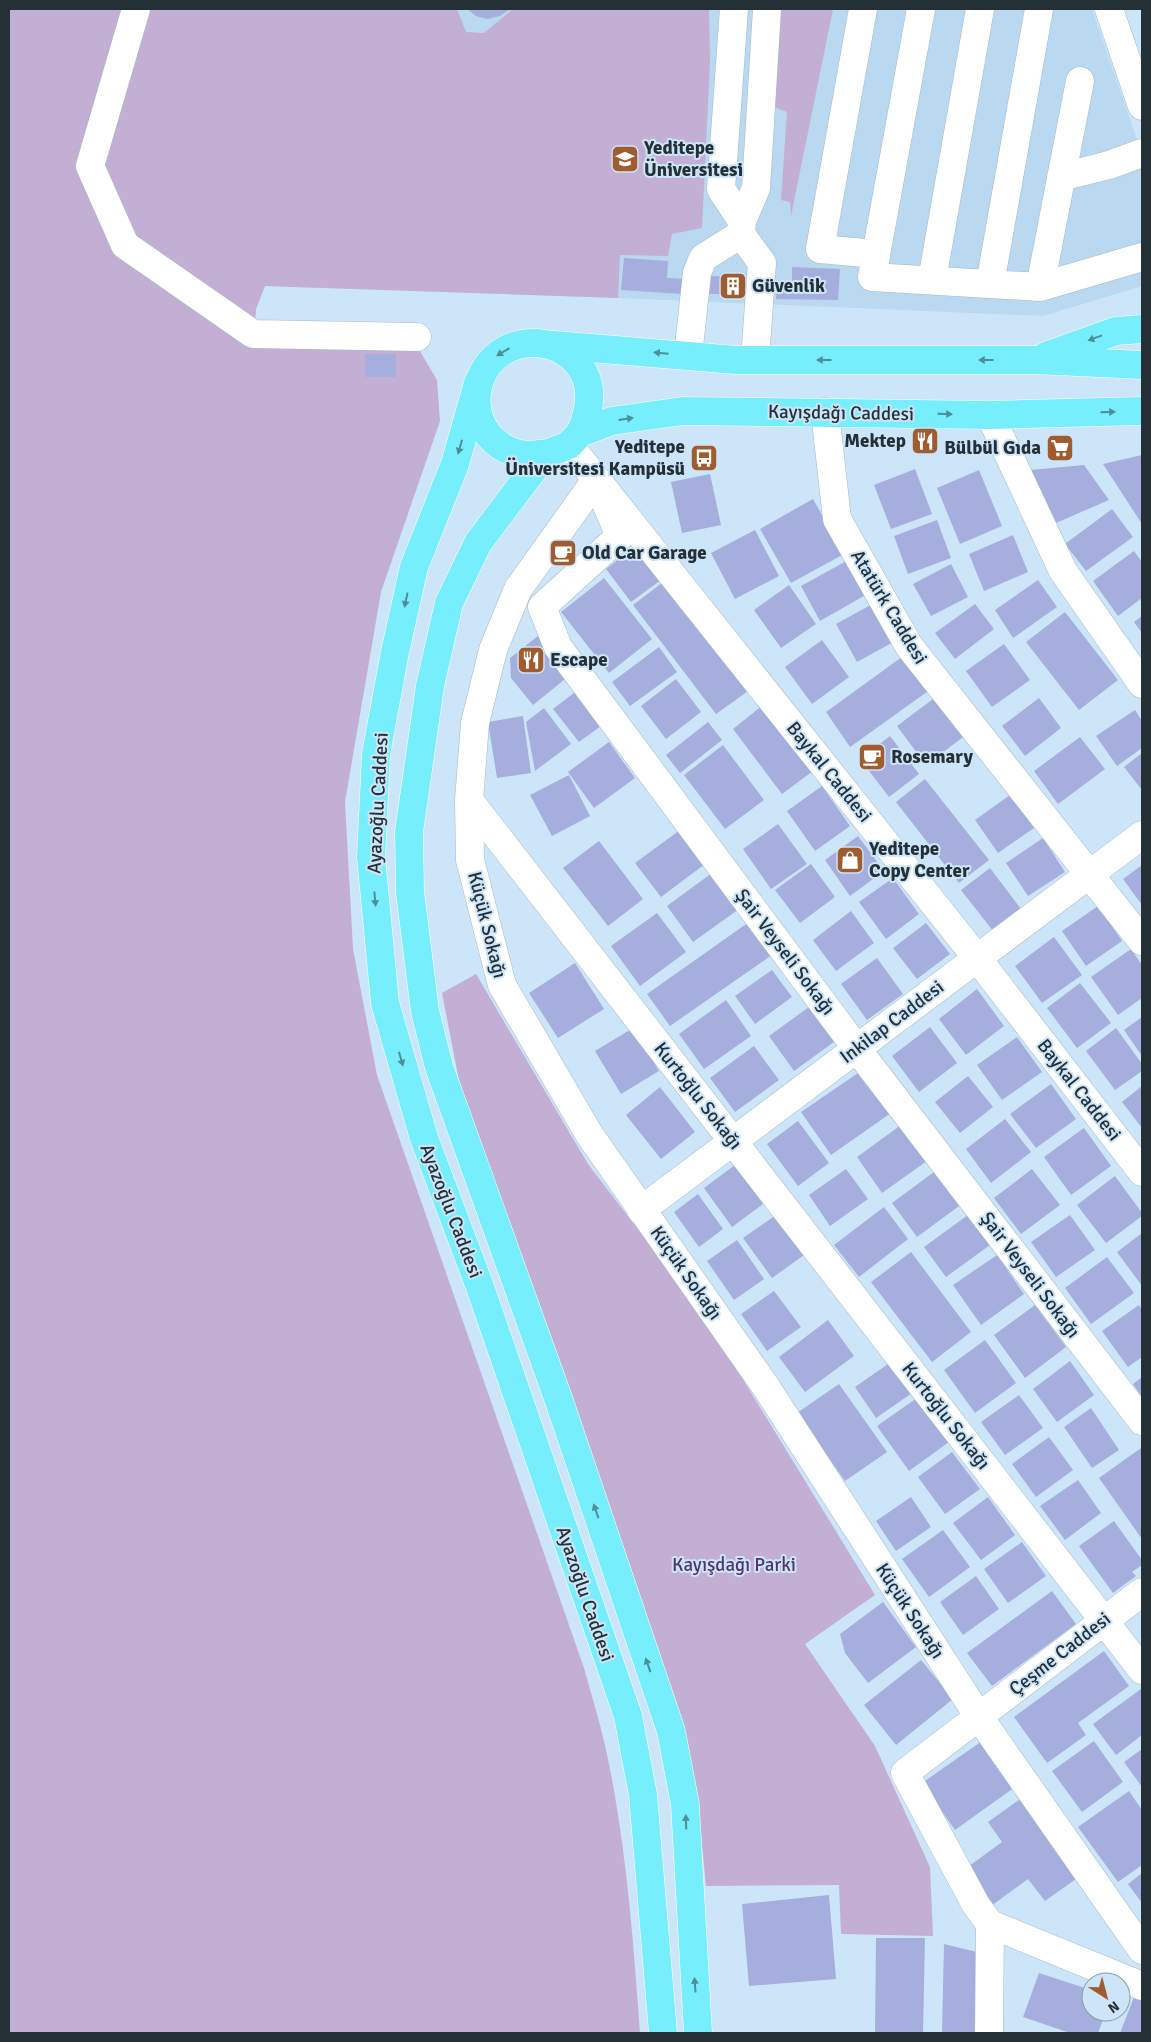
<svg xmlns="http://www.w3.org/2000/svg" width="1151" height="2042" font-family="Signika,sans-serif">
<style>
.built{fill:#bad8f0}
.green{fill:#c3afd4}
.building{fill:#a5aedc}
.lines{fill:none;stroke-linecap:round;stroke-linejoin:round}
.minor-casing{stroke:#a2bacd;stroke-width:29}
.major-casing{stroke:#fff;stroke-width:29}
.minor{stroke:#fff;stroke-width:28}
.major{stroke:#77eefc;stroke-width:28}
.oneway{fill:#4e8e99}
.labels{text-anchor:middle;dominant-baseline:central;stroke-width:4;stroke-linejoin:round;paint-order:stroke}
.poi-label{font-size:19px;font-weight:bold;fill:#252f36;stroke:#cde5f9;text-anchor:start}
.street-label{font-size:19px;fill:#252f36;stroke:#cde5f9}
.park-label{font-size:19px;fill:#53336a;stroke:#cde5f9}
</style>
<rect width="100%" height="100%" fill="#cde5f9"/>
<path class="built" d="M 149,9 L 1092,9 L 1142,154 L 1142,286 L 1043,316 L 618,298 L 265,286 Z"/>
<path class="green" d="M 9,9 L 457,9 L 466,32 L 484,33 L 513,9 L 709,9 L 710,62 L 702,228 L 672,234 L 668,256 L 620,255 L 618,298 L 265,286 L 256,309 L 254,340 L 414,341 L 437,380 L 440,421 L 381,592 L 345,802 L 353,949 L 377,1075 L 584,1668 C 591,1694 599,1719 605,1745 C 626,1840 633,1937 640,2033 L 9,2033 Z
M 781,9 L 833,9 L 791,216 L 790,202 L 781,200 L 787,112 L 774,107 Z
M 476,974 L 588,1164 L 669,1270 L 728,1355 L 875,1595 L 805,1644 L 875,1746 L 930,1867 L 933,1936 L 841,1934 L 839,1885 L 706,1886 L 698,1802 L 462,1096 L 442,993 Z"/>
<path class="building" d="M 467,9 L 510,9 L 500,16 L 487,19 L 476,16 Z
M 624,258 L 668,261 L 667,278 L 684,279 L 683,294 L 621,290 Z
M 792,267 L 840,269 L 838,300 L 776,299 L 777,282 L 792,281 Z
M 711,276 L 756,278 L 755,294 L 709,294 Z
M 365,354 L 396,354 L 396,377 L 365,377 Z
M 1142,455 L 1142,524 L 1103,464 Z
M 1084,465 L 1109,500 L 1056,523 L 1030,470 Z
M 915,469 L 932,514 L 891,529 L 874,485 Z
M 979,470 L 1002,526 L 960,544 L 937,488 Z
M 710,474 L 721,525 L 682,533 L 671,482 Z
M 813,499 L 844,554 L 791,583 L 760,529 Z
M 1112,509 L 1133,537 L 1086,571 L 1065,544 Z
M 937,520 L 951,558 L 908,574 L 894,536 Z
M 755,530 L 779,576 L 735,599 L 711,553 Z
M 1013,535 L 1028,572 L 984,591 L 969,554 Z
M 635,546 L 661,580 L 631,602 L 606,569 Z
M 1134,551 L 1142,562 L 1142,598 L 1118,616 L 1093,581 Z
M 850,559 L 869,593 L 820,621 L 801,586 Z
M 951,564 L 968,597 L 931,616 L 913,584 Z
M 604,578 L 652,639 L 609,673 L 561,612 Z
M 667,579 L 751,689 L 716,714 L 633,605 Z
M 1038,580 L 1057,607 L 1013,638 L 995,610 Z
M 789,585 L 816,624 L 781,648 L 754,610 Z
M 876,602 L 897,640 L 857,662 L 836,624 Z
M 975,604 L 994,629 L 955,659 L 935,633 Z
M 1065,612 L 1118,680 L 1079,710 L 1026,642 Z
M 1142,616 L 1142,633 L 1134,622 Z
M 538,636 L 570,675 L 533,705 L 511,678 L 510,658 Z
M 822,640 L 849,677 L 812,704 L 785,667 Z
M 1004,644 L 1030,680 L 992,707 L 966,671 Z
M 659,647 L 677,672 L 630,706 L 612,682 Z
M 906,654 L 931,689 L 850,747 L 826,712 Z
M 676,679 L 701,712 L 666,739 L 641,706 Z
M 579,689 L 605,723 L 579,742 L 553,709 Z
M 937,696 L 966,735 L 926,765 L 897,726 Z
M 1039,698 L 1061,728 L 1025,756 L 1002,726 Z
M 763,705 L 813,771 L 782,794 L 733,729 Z
M 544,708 L 571,744 L 535,771 L 526,722 Z
M 1135,710 L 1142,721 L 1142,748 L 1117,766 L 1096,736 Z
M 523,716 L 531,773 L 497,778 L 488,722 Z
M 708,722 L 722,740 L 680,773 L 666,755 Z
M 890,736 L 919,774 L 889,797 L 860,759 Z
M 1080,737 L 1105,769 L 1058,804 L 1034,771 Z
M 609,742 L 635,778 L 594,808 L 568,772 Z
M 723,745 L 764,800 L 725,829 L 684,775 Z
M 1142,753 L 1142,790 L 1124,767 Z
M 569,775 L 590,816 L 552,836 L 530,795 Z
M 925,779 L 989,860 L 959,883 L 896,802 Z
M 822,786 L 850,826 L 815,851 L 787,811 Z
M 1010,795 L 1034,828 L 998,853 L 975,820 Z
M 778,824 L 807,864 L 771,889 L 743,849 Z
M 680,830 L 705,864 L 661,897 L 635,863 Z
M 858,836 L 884,871 L 850,896 L 825,860 Z
M 1043,838 L 1065,872 L 1028,896 L 1006,863 Z
M 599,841 L 643,899 L 608,926 L 563,868 Z
M 811,864 L 835,897 L 800,923 L 775,890 Z
M 1142,865 L 1142,905 L 1123,879 Z
M 990,868 L 1021,909 L 993,931 L 961,890 Z
M 712,873 L 739,909 L 693,942 L 667,906 Z
M 893,878 L 919,914 L 886,939 L 859,902 Z
M 1098,906 L 1122,941 L 1086,966 L 1062,931 Z
M 851,911 L 874,943 L 836,971 L 813,940 Z
M 657,913 L 686,952 L 640,986 L 611,946 Z
M 749,922 L 772,955 L 670,1026 L 647,994 Z
M 926,923 L 950,954 L 917,979 L 893,948 Z
M 1054,937 L 1082,975 L 1042,1003 L 1015,966 Z
M 1131,949 L 1142,965 L 1142,998 L 1118,1015 L 1091,977 Z
M 877,958 L 903,994 L 867,1020 L 841,984 Z
M 575,963 L 604,1009 L 558,1038 L 529,993 Z
M 772,970 L 792,997 L 755,1024 L 735,996 Z
M 1080,983 L 1111,1023 L 1077,1048 L 1047,1008 Z
M 977,989 L 1004,1026 L 966,1055 L 939,1019 Z
M 726,1000 L 751,1036 L 704,1069 L 679,1034 Z
M 813,1004 L 838,1039 L 794,1071 L 769,1036 Z
M 1142,1017 L 1142,1056 L 1124,1030 Z
M 930,1027 L 957,1063 L 919,1092 L 892,1056 Z
M 633,1028 L 659,1071 L 621,1094 L 595,1051 Z
M 1116,1028 L 1142,1064 L 1142,1071 L 1115,1090 L 1086,1051 Z
M 1017,1037 L 1042,1072 L 1002,1100 L 977,1065 Z
M 754,1046 L 779,1080 L 735,1112 L 710,1078 Z
M 861,1071 L 891,1113 L 831,1155 L 801,1112 Z
M 968,1076 L 993,1107 L 960,1133 L 935,1102 Z
M 1051,1084 L 1076,1119 L 1036,1148 L 1010,1114 Z
M 1142,1086 L 1142,1128 L 1122,1102 Z
M 660,1087 L 695,1132 L 661,1159 L 626,1115 Z
M 1005,1119 L 1031,1152 L 991,1183 L 966,1149 Z
M 798,1121 L 829,1163 L 798,1186 L 767,1144 Z
M 901,1125 L 927,1161 L 882,1193 L 857,1157 Z
M 1084,1128 L 1111,1166 L 1071,1195 L 1044,1157 Z
M 735,1165 L 763,1204 L 732,1227 L 704,1188 Z
M 846,1169 L 868,1199 L 830,1226 L 809,1195 Z
M 1032,1169 L 1060,1205 L 1021,1234 L 994,1198 Z
M 934,1172 L 959,1206 L 917,1237 L 892,1203 Z
M 1115,1176 L 1142,1213 L 1142,1216 L 1106,1243 L 1077,1205 Z
M 698,1194 L 723,1229 L 699,1247 L 674,1212 Z
M 884,1207 L 908,1239 L 859,1277 L 834,1245 Z
M 776,1215 L 804,1255 L 772,1278 L 743,1238 Z
M 968,1215 L 990,1245 L 946,1277 L 924,1247 Z
M 1070,1215 L 1095,1250 L 1056,1277 L 1031,1242 Z
M 1142,1233 L 1142,1286 L 1117,1252 Z
M 737,1240 L 764,1279 L 734,1300 L 707,1261 Z
M 911,1252 L 971,1332 L 932,1362 L 871,1282 Z
M 997,1255 L 1024,1294 L 981,1325 L 953,1285 Z
M 1107,1257 L 1134,1293 L 1091,1324 L 1065,1288 Z
M 774,1291 L 801,1327 L 767,1351 L 741,1314 Z
M 1035,1305 L 1066,1347 L 1025,1378 L 994,1335 Z
M 1139,1305 L 1142,1310 L 1142,1357 L 1128,1367 L 1102,1331 Z
M 828,1320 L 854,1356 L 805,1392 L 779,1357 Z
M 985,1340 L 1016,1383 L 975,1413 L 944,1370 Z
M 1070,1361 L 1094,1395 L 1057,1422 L 1033,1389 Z
M 891,1362 L 912,1393 L 876,1418 L 855,1387 Z
M 1142,1377 L 1142,1397 L 1133,1384 Z
M 839,1384 L 887,1452 L 845,1481 L 797,1413 Z
M 1019,1395 L 1043,1428 L 1005,1455 L 981,1422 Z
M 917,1398 L 949,1442 L 909,1471 L 877,1426 Z
M 1091,1408 L 1119,1450 L 1092,1468 L 1064,1427 Z
M 1049,1437 L 1073,1470 L 1036,1497 L 1012,1464 Z
M 1141,1448 L 1142,1449 L 1142,1539 L 1099,1478 Z
M 952,1452 L 980,1489 L 945,1514 L 918,1477 Z
M 1078,1480 L 1101,1513 L 1065,1540 L 1040,1506 Z
M 911,1497 L 931,1527 L 896,1551 L 876,1521 Z
M 988,1497 L 1015,1535 L 981,1560 L 953,1523 Z
M 1114,1521 L 1142,1560 L 1142,1565 L 1132,1572 L 1136,1576 L 1113,1593 L 1079,1546 Z
M 943,1530 L 970,1567 L 929,1597 L 902,1559 Z
M 1022,1542 L 1046,1576 L 1008,1603 L 984,1569 Z
M 976,1576 L 999,1609 L 963,1635 L 940,1602 Z
M 1052,1591 L 1076,1624 L 992,1686 L 967,1653 Z
M 883,1602 L 916,1647 L 868,1683 L 845,1653 L 840,1634 Z
M 1104,1651 L 1129,1686 L 1078,1723 L 1086,1735 L 1047,1763 L 1014,1717 Z
M 921,1660 L 953,1699 L 896,1745 L 864,1705 Z
M 1141,1689 L 1142,1735 L 1116,1755 L 1093,1724 Z
M 982,1741 L 1015,1787 L 955,1830 L 922,1783 Z
M 1094,1741 L 1123,1782 L 1082,1812 L 1052,1771 Z
M 1142,1749 L 1142,1787 L 1124,1762 Z
M 1129,1791 L 1142,1810 L 1142,1865 L 1118,1882 L 1078,1827 Z
M 1023,1797 L 1080,1876 L 1045,1901 L 1028,1879 L 991,1906 L 965,1869 L 1002,1842 L 988,1822 Z
M 1142,1873 L 1142,1903 L 1128,1884 Z
M 829,1895 L 836,1979 L 749,1986 L 742,1904 Z
M 876,1938 L 925,1938 L 923,2033 L 875,2033 Z
M 944,1944 L 981,1953 L 981,2033 L 942,2033 Z
M 1039,1973 L 1091,1990 L 1091,2012 L 1106,2012 L 1098,2033 L 1070,2033 L 1023,2017 Z
M 1134,1997 L 1142,2000 L 1142,2033 L 1120,2033 Z"/>
<g class="lines">
<g class="minor-casing">
<path id="minor" d="M 136,9 L 90,166 L 125,245 L 253,334 L 417,337
M 734,9 L 721,189 L 742,221
M 863,9 L 820,249 L 876,254
M 921,9 L 872,277 L 1040,287 L 1142,257
M 1109,9 L 1142,106
M 1061,177 L 1109,165 L 1142,153
M 932,280 L 980,9
M 990,284 L 1039,9
M 1040,287 L 1080,81
M 688,356 L 697,273 L 703,258 L 741,234
M 755,359 L 762,263 L 741,234 L 742,221 L 756,188 L 767,9
M 825,412 L 837,519 L 909,646 L 1142,941
M 990,415 L 1063,571 L 1142,684
M 569,445 L 977,958 L 1142,1172
M 596,480 L 518,589 L 493,650 L 475,723 L 469,800 L 470,860 L 502,985 L 589,1134 L 766,1387 L 979,1717 L 1142,1950
M 596,480 L 620,536 L 542,607 L 558,647 L 857,1049 L 1142,1421
M 469,800 L 1142,1670
M 641,1210 L 1142,835
M 990,1924 L 976,1905 L 905,1773 L 1142,1592
M 990,1924 L 1142,1986
M 989,2033 L 990,1924"/>
</g>
<g class="major-casing">
<path id="major" d="M 542,344 L 736,360 L 1035,360 L 1142,365
M 1046,356 L 1116,331 L 1142,329
M 478,383 L 455,464 L 414,567 L 395,652 L 376,754 L 371,857 L 385,1003 L 424,1138 L 480,1287 L 628,1716 L 643,1795 L 663,2033
M 549,453 C 540,454 528,456 519,454 C 453,436 468,341 536,343 C 553,344 568,351 579,365 C 595,386 590,411 580,433
M 698,2033 L 685,1804 L 671,1731 L 558,1398 L 439,1067 L 425,1011 L 410,892 L 409,832 L 430,686 L 449,603 L 478,543 L 539,462 L 549,453 L 569,445 L 580,433 L 612,421 L 683,411 L 990,415 L 1142,411"/>
</g>
<use href="#minor" class="minor"/>
<use href="#major" class="major"/>
</g>
<defs><path id="oneway-solid" d="M-6-.8H1V-3.2L6.5 0L1 3.2V.8H-6Z" transform="scale(1.25)"/></defs>
<g class="oneway">
<use href="#oneway-solid" transform="translate(1095 338) rotate(160)"/>
<use href="#oneway-solid" transform="translate(503 352) rotate(149)"/>
<use href="#oneway-solid" transform="translate(661 353) rotate(-175)"/>
<use href="#oneway-solid" transform="translate(824 360) rotate(-180)"/>
<use href="#oneway-solid" transform="translate(986 360) rotate(-180)"/>
<use href="#oneway-solid" transform="translate(1108 412) rotate(-1)"/>
<use href="#oneway-solid" transform="translate(945 414) rotate(1)"/>
<use href="#oneway-solid" transform="translate(626 419) rotate(-8)"/>
<use href="#oneway-solid" transform="translate(460 447) rotate(106)"/>
<use href="#oneway-solid" transform="translate(406 600) rotate(102)"/>
<use href="#oneway-solid" transform="translate(375 899) rotate(85)"/>
<use href="#oneway-solid" transform="translate(401 1059) rotate(74)"/>
<use href="#oneway-solid" transform="translate(596 1511) rotate(-109)"/>
<use href="#oneway-solid" transform="translate(648 1665) rotate(-109)"/>
<use href="#oneway-solid" transform="translate(686 1822) rotate(-92)"/>
<use href="#oneway-solid" transform="translate(695 1985) rotate(-94)"/>
</g>
<defs>
<g id="university-square" transform="scale(1.4375)"><rect x="-9" y="-9" width="18" height="18" rx="4" fill="#a05b2f" stroke="#cde5f9"/><path d="M0-5L7-2L0 1L-7-2ZM-4 1L0 2.5L4 1V4Q0 6-4 4Z" fill="#fff"/></g>
<g id="building-square" transform="scale(1.4375)"><rect x="-9" y="-9" width="18" height="18" rx="4" fill="#a05b2f" stroke="#cde5f9"/><path d="M-4-6H4V6H1V3H-1V6H-4ZM-2.5-4.3h1.7v1.8h-1.7ZM.8-4.3h1.7v1.8H.8ZM-2.5-1h1.7V.8h-1.7ZM.8-1h1.7V.8H.8Z" fill="#fff"/></g>
<g id="restaurant-square" transform="scale(1.4375)"><rect x="-9" y="-9" width="18" height="18" rx="4" fill="#a05b2f" stroke="#cde5f9"/><path d="M-5-6h1v4h1v-4h1v4h1v-4h1v5L-1.5 .5V6h-2V.5L-5-1ZM5-6V6H3V1.5H1.5Q1.5-4 5-6Z" fill="#fff"/></g>
<g id="supermarket-square" transform="scale(1.4375)"><rect x="-9" y="-9" width="18" height="18" rx="4" fill="#a05b2f" stroke="#cde5f9"/><path d="M-6-5.5h2.5l.6 2H6L4.5 2H-2.5L-4.4-4H-6ZM-1.5 3.2a1.3 1.3 0 1 0 .1 0ZM3 3.2a1.3 1.3 0 1 0 .1 0Z" fill="#fff"/></g>
<g id="bus-square" transform="scale(1.4375)"><rect x="-9" y="-9" width="18" height="18" rx="4" fill="#a05b2f" stroke="#cde5f9"/><path d="M-5-6H5V4H4V6H2V4H-2V6H-4V4H-5ZM-3.5-4V0h7V-4ZM-3.5 1.2v1.5H-2V1.2ZM2 1.2v1.5H3.5V1.2Z" fill="#fff"/></g>
<g id="cafe-square" transform="scale(1.4375)"><rect x="-9" y="-9" width="18" height="18" rx="4" fill="#a05b2f" stroke="#cde5f9"/><path d="M-5.5-4.5H6V0H3Q3 3.5 0 3.5H-2.5Q-5.5 3.5-5.5 0ZM3-3.2v2h1.7v-2ZM-6 4.5H4V6H-6Z" fill="#fff"/></g>
<g id="shop-square" transform="scale(1.4375)"><rect x="-9" y="-9" width="18" height="18" rx="4" fill="#a05b2f" stroke="#cde5f9"/><path d="M-5-2.5h2.3a2.7 3.5 0 0 1 5.4 0H5L5.5 6h-11ZM-1.5-2.5h3a1.5 2.3 0 0 0-3 0Z" fill="#fff"/></g>
</defs>
<g fill-rule="evenodd">
<use href="#university-square" x="625" y="159"/>
<use href="#building-square" x="733" y="286"/>
<use href="#restaurant-square" x="925" y="441"/>
<use href="#supermarket-square" x="1060" y="448"/>
<use href="#bus-square" x="704" y="458"/>
<use href="#cafe-square" x="563" y="553"/>
<use href="#restaurant-square" x="531" y="660"/>
<use href="#cafe-square" x="872" y="757"/>
<use href="#shop-square" x="850" y="860"/>
</g>
<g class="labels">
<g class="poi-label">
<text x="644" y="148">Yeditepe<tspan x="644" dy="22">Üniversitesi</tspan></text>
<text x="752" y="286">Güvenlik</text>
<text x="906" y="441" text-anchor="end">Mektep</text>
<text x="685" y="447" text-anchor="end">Yeditepe<tspan x="685" dy="22">Üniversitesi Kampüsü</tspan></text>
<text x="1041" y="448" text-anchor="end">Bülbül Gıda</text>
<text x="582" y="553">Old Car Garage</text>
<text x="550" y="660">Escape</text>
<text x="891" y="757">Rosemary</text>
<text x="869" y="849">Yeditepe<tspan x="869" dy="22">Copy Center</tspan></text>
</g>
<g class="street-label">
<text transform="translate(841 413) rotate(1)">Kayışdağı Caddesi</text>
<text transform="translate(889 607) rotate(59)">Atatürk Caddesi</text>
<text transform="translate(829 772) rotate(51)">Baykal Caddesi</text>
<text transform="translate(378 803) rotate(-87)">Ayazoğlu Caddesi</text>
<text transform="translate(487 925) rotate(76)">Küçük Sokağı</text>
<text transform="translate(785 952) rotate(53)">Şair Veyseli Sokağı</text>
<text transform="translate(892 1022) rotate(-37)">Inkilap Caddesi</text>
<text transform="translate(1079 1090) rotate(52)">Baykal Caddesi</text>
<text transform="translate(698 1096) rotate(52)">Kurtoğlu Sokağı</text>
<text transform="translate(451 1211) rotate(69)">Ayazoğlu Caddesi</text>
<text transform="translate(686 1273) rotate(55)">Küçük Sokağı</text>
<text transform="translate(1030 1275) rotate(53)">Şair Veyseli Sokağı</text>
<text transform="translate(946 1416) rotate(52)">Kurtoğlu Sokağı</text>
<text transform="translate(585 1594) rotate(71)">Ayazoğlu Caddesi</text>
<text transform="translate(910 1611) rotate(57)">Küçük Sokağı</text>
<text transform="translate(1060 1654) rotate(-38)">Çeşme Caddesi</text>
</g>
<g class="park-label">
<text x="734" y="1565">Kayışdağı Parki</text>
</g>
</g>
<rect width="1151" height="2042" fill="none" stroke="#252f36" stroke-width="20"/>
<g transform="translate(1106 1997) rotate(144)"><circle r="24" fill="#cde5f9" stroke="#8a9cab"/>
<path d="M0-4L9 19L0 12L-9 19Z" fill="#a05b2f"/>
<text y="-8" font-size="14" font-weight="bold" text-anchor="middle" fill="#252f36">N</text>
</g>
</svg>
